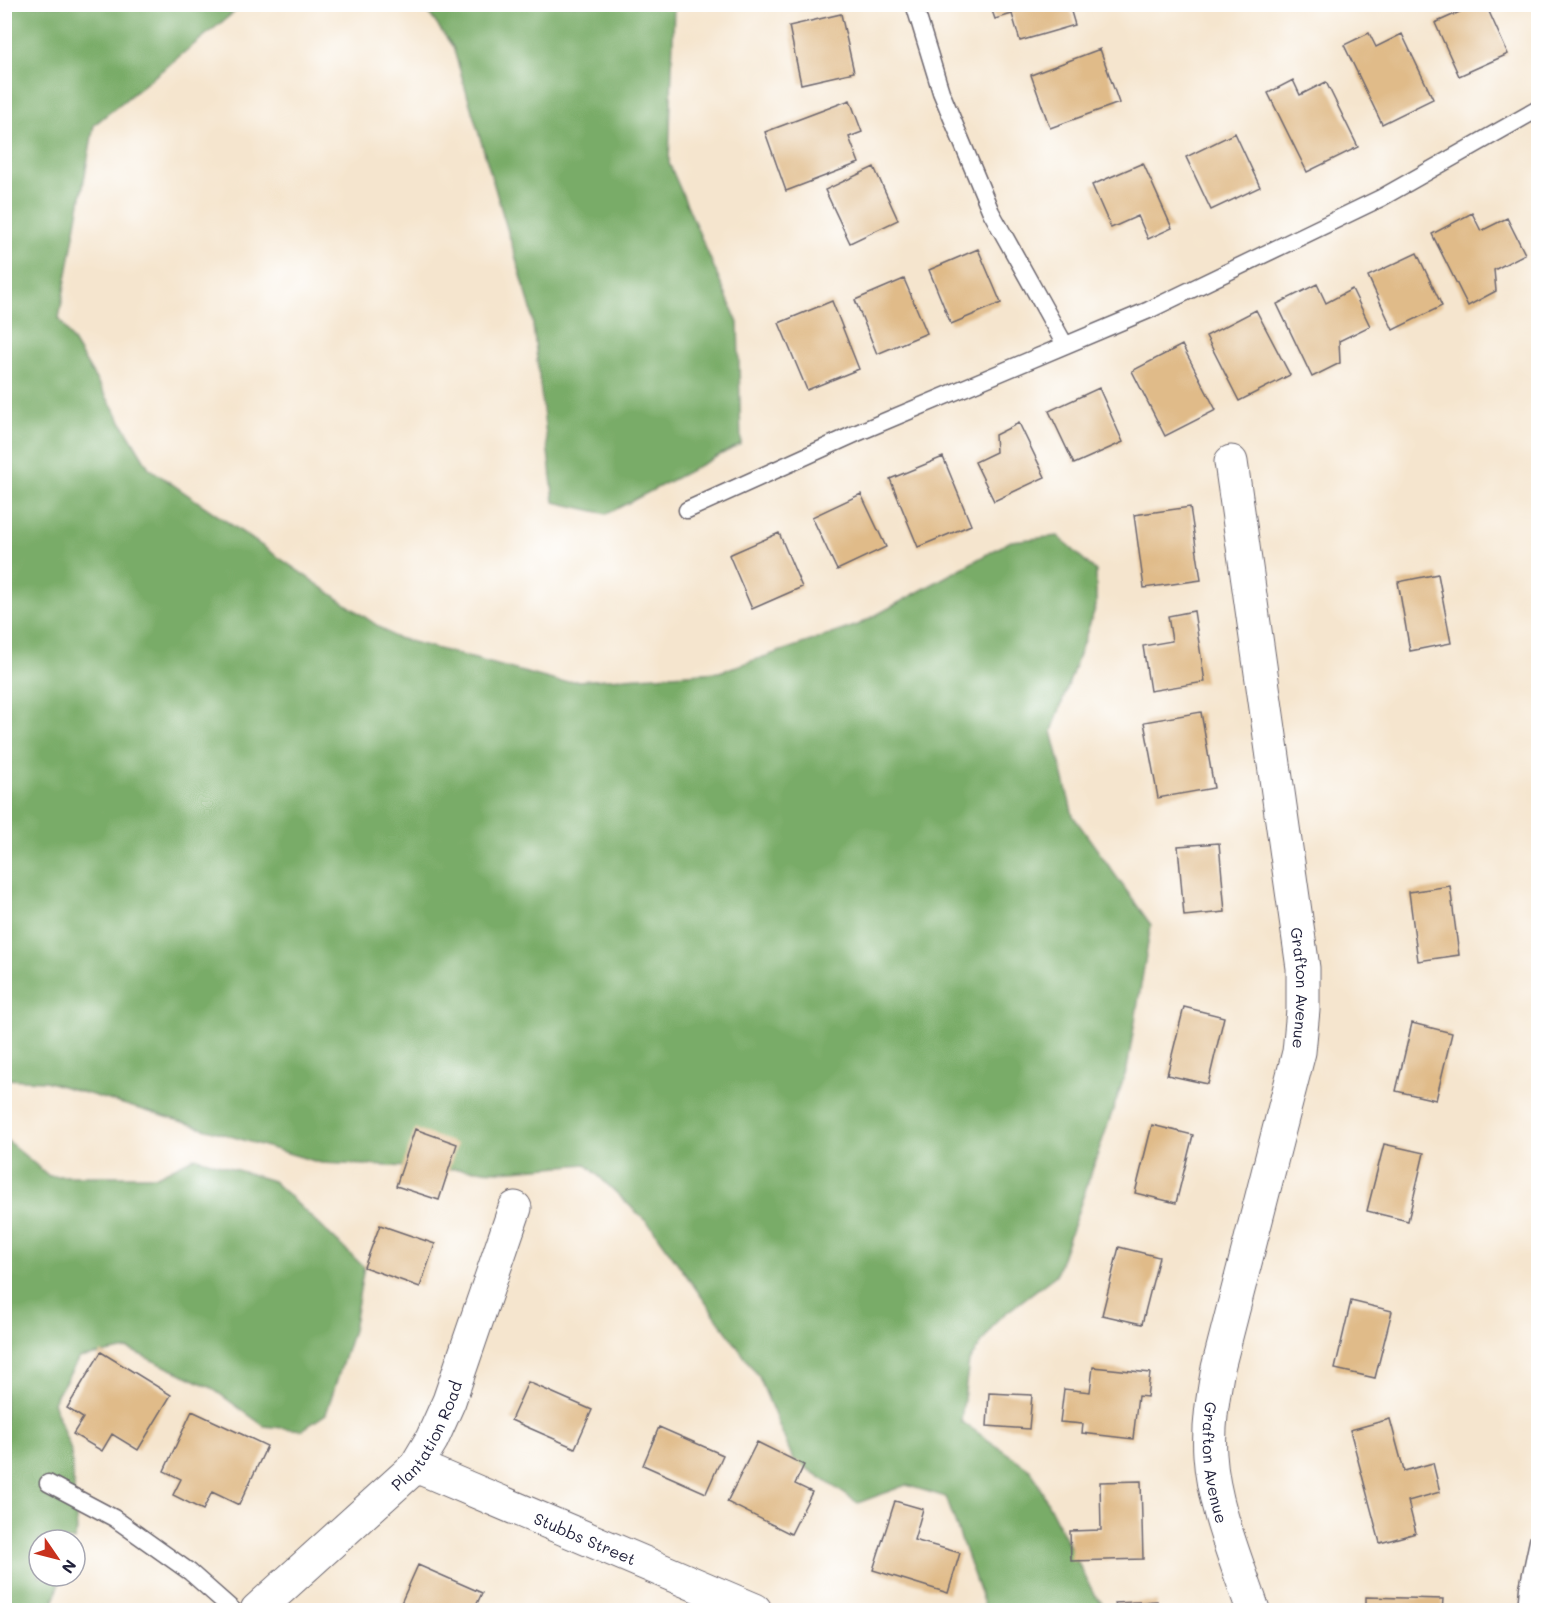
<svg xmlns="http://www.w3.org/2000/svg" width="1543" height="1615" font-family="Mali,sans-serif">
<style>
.forest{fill:#79ac67;stroke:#4e6751;stroke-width:1.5}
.building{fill:#e0bb89}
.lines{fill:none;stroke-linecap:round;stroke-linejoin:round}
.lane-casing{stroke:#6c666e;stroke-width:19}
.street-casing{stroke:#6c666e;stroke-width:35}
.lane{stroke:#fff;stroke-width:16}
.street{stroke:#fff;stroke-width:33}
.labels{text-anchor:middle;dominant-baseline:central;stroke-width:4.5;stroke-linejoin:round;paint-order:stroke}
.street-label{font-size:16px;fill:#22223b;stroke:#fff}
</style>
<rect width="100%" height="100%" fill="#fff"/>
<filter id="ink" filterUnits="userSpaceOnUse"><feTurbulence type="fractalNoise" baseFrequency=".0167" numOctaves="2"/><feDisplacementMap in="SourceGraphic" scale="12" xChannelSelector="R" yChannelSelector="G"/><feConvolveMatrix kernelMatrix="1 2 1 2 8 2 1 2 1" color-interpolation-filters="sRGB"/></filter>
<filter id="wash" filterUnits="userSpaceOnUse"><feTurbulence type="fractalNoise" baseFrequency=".008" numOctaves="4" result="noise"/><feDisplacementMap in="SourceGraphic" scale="24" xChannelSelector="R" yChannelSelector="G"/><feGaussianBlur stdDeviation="1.35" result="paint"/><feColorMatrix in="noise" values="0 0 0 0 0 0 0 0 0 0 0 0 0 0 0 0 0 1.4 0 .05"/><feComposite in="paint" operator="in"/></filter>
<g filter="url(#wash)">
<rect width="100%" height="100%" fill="#f5e5ce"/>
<path class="forest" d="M 5,5 L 243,5 L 94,125 L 59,318 L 149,468 L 394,637 L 560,682 L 719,672 L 858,625 L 1011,541 L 1058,536 L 1096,571 L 1096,606 L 1052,731 L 1073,816 L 1151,925 L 1127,1069 L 1056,1275 L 998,1319 L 969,1361 L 961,1421 L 1031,1470 L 1093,1592 L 1108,1610 L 986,1610 L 946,1497 L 906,1485 L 858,1503 L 793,1459 L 759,1377 L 651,1226 L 586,1164 L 500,1171 L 321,1163 L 45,1081 L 5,1079 Z
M 423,5 L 674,5 L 669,163 L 738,323 L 741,444 L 607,514 L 554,502 L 531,309 L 453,47 Z
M 4,1138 L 49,1176 L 157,1176 L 195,1157 L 273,1181 L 364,1267 L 353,1330 L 326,1414 L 302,1430 L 264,1426 L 210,1387 L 128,1349 L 79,1358 L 53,1402 L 71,1451 L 77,1531 L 74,1540 L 39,1540 L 39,1576 L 62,1576 L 51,1610 L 5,1610 Z"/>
<g id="blocks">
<path class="building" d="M 772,4 L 800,4 L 800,6 L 773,9 Z
M 990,5 L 1069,5 L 1075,25 L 1020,41 L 1012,14 L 995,19 Z
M 1475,5 L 1486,5 L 1508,54 L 1459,76 L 1435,23 Z
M 841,14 L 854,72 L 801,84 L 789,26 Z
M 1369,33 L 1376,47 L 1402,34 L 1433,99 L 1382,124 L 1344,45 Z
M 1100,49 L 1119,103 L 1050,128 L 1031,75 Z
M 1293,80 L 1300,95 L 1326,82 L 1358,147 L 1307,172 L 1268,93 Z
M 850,100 L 862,132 L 849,137 L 859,163 L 786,191 L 765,132 Z
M 1235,133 L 1260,187 L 1211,210 L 1186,157 Z
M 1143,163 L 1172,228 L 1148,239 L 1138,216 L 1111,228 L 1092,185 Z
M 874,167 L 898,220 L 850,243 L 825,190 Z
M 1472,213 L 1481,231 L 1507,218 L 1525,254 L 1494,270 L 1496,291 L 1468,306 L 1432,234 Z
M 978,249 L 1001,303 L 951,324 L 929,270 Z
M 1417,253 L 1442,306 L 1393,330 L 1368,276 Z
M 904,279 L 927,333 L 877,354 L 855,300 Z
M 1317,284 L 1326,303 L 1352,289 L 1370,326 L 1339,341 L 1340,363 L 1312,377 L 1277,304 Z
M 832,301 L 859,369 L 807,390 L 779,323 Z
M 1256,310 L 1290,375 L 1239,401 L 1206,336 Z
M 1182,345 L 1216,410 L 1165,436 L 1132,371 Z
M 1099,388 L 1123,442 L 1074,464 L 1049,411 Z
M 1019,423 L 1045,477 L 994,501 L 975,462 L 996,452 L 995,435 Z
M 943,457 L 971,525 L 918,547 L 890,479 Z
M 861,494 L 886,547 L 837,570 L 812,517 Z
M 1190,507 L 1201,580 L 1144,588 L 1134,515 Z
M 779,533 L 802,587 L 752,609 L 729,555 Z
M 1438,574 L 1451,643 L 1410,651 L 1398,582 Z
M 1194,611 L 1205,682 L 1150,691 L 1143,646 L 1172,641 L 1168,616 Z
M 1201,712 L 1214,788 L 1158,798 L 1144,722 Z
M 1219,843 L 1225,912 L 1184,916 L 1178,846 Z
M 1450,886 L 1459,955 L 1418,961 L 1409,892 Z
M 1184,1007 L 1224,1017 L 1208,1084 L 1167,1075 Z
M 1412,1023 L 1452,1033 L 1436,1100 L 1396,1091 Z
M 1152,1125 L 1193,1135 L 1176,1203 L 1135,1193 Z
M 415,1129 L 457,1144 L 439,1200 L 396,1186 Z
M 1384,1144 L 1424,1153 L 1408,1221 L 1367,1211 Z
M 380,1225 L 435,1244 L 420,1287 L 364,1267 Z
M 1119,1247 L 1159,1257 L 1142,1324 L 1102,1315 Z
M 1351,1301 L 1392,1311 L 1375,1378 L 1335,1369 Z
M 101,1352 L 171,1395 L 138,1450 L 112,1434 L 102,1451 L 73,1434 L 83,1418 L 67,1408 Z
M 1093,1367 L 1150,1373 L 1147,1397 L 1138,1396 L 1133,1439 L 1082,1433 L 1083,1424 L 1060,1422 L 1064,1389 L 1090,1392 Z
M 528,1382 L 592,1410 L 575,1448 L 511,1420 Z
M 989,1393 L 1032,1395 L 1029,1429 L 987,1426 Z
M 192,1411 L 267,1446 L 239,1505 L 212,1492 L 203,1510 L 173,1495 L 181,1479 L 164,1471 Z
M 1390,1419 L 1404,1471 L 1433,1463 L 1440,1492 L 1408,1501 L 1416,1533 L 1380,1543 L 1350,1430 Z
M 659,1427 L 723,1455 L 706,1493 L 643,1465 Z
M 757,1442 L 804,1465 L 795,1484 L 812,1492 L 791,1534 L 727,1502 Z
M 1141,1481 L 1143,1559 L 1071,1561 L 1070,1531 L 1101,1530 L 1100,1482 Z
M 895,1501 L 923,1509 L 914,1540 L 960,1553 L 948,1593 L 873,1570 Z
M 418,1565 L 482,1593 L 474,1610 L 419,1610 L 401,1603 Z
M 1366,1597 L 1443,1599 L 1442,1610 L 1366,1610 Z
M 1157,1601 L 1157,1610 L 1116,1610 L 1115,1603 Z"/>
</g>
</g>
<g filter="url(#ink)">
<use href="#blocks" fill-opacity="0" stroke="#6c666e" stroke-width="1.5"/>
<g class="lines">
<g class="lane-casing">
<path id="lane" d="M 914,4 L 941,92 L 991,212 L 1065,345
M 687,510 L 857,433 L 1149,310 L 1381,198 L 1538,109
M 48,1483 L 114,1518 L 190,1572 L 233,1610
M 1526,1610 L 1528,1588 L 1538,1541"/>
</g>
<g class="street-casing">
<g id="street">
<path id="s1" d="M 1231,462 L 1303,968 L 1303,1010 L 1299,1052 L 1218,1368 C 1213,1397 1208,1426 1210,1455 C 1213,1506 1237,1562 1253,1610"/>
<path id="s2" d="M 416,1466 L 755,1610"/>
<path id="s3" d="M 257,1610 L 416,1466 L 432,1439 L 449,1401 L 515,1208"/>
</g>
</g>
<use href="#lane" class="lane"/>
<use href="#street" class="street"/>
</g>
</g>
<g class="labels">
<g class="street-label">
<text stroke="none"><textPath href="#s1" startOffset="531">Grafton Avenue</textPath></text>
<text stroke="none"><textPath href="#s3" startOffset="246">Plantation Road</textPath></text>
<text stroke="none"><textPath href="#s1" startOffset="1017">Grafton Avenue</textPath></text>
<text stroke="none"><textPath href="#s2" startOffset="184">Stubbs Street</textPath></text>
</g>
</g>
<rect width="1543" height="1615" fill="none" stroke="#fff" stroke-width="24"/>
<g transform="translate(57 1558) rotate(125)"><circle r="28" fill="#ffffff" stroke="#a7a7b1" stroke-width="1.5"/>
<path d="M0-4.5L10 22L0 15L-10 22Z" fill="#c8321e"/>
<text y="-9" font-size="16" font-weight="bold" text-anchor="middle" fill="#22223b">N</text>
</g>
</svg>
